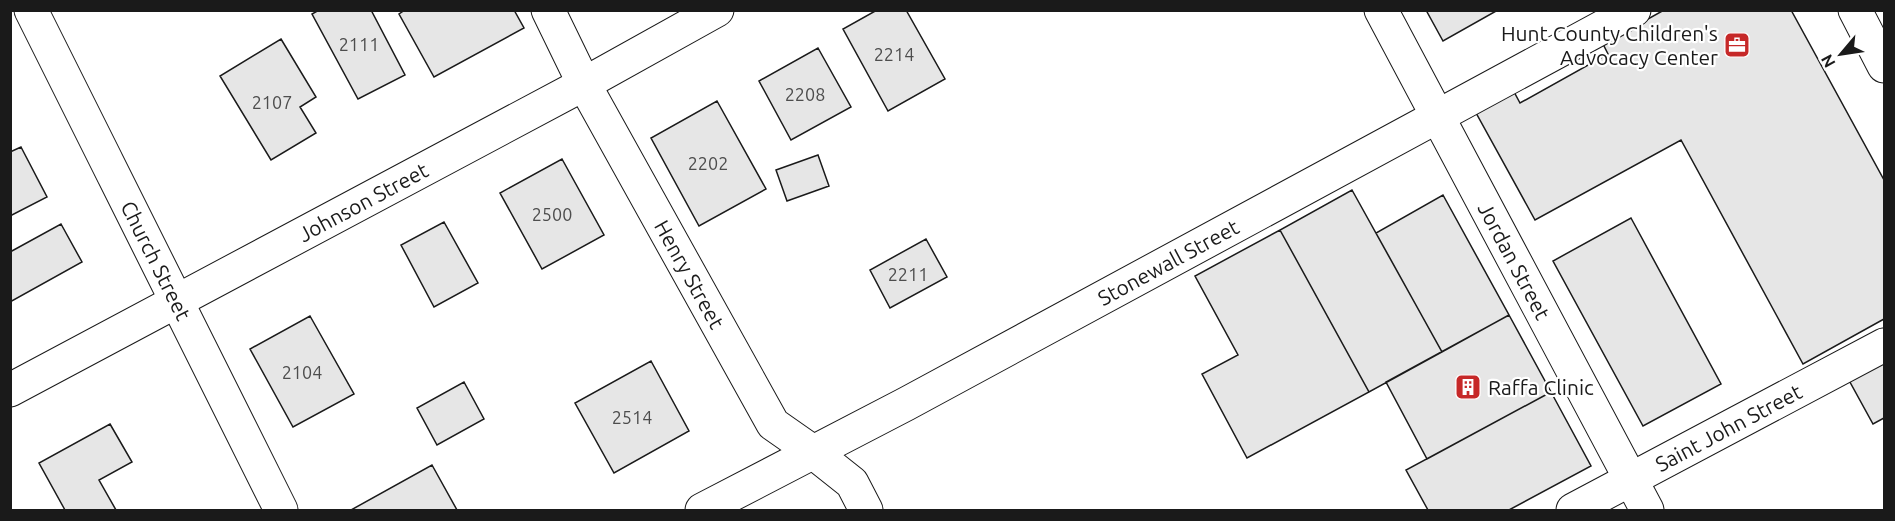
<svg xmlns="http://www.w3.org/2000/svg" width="1895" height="521" font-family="Ubuntu,sans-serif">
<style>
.building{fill:#e6e6e6;stroke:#1a1a1a;stroke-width:1.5}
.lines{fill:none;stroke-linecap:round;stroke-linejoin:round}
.minor-casing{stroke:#1a1a1a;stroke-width:35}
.major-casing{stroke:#1a1a1a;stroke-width:35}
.minor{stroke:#fff;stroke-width:33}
.major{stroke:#fff;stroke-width:33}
.labels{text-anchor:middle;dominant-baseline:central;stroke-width:4.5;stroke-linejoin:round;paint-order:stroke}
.number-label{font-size:18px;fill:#4d4d4d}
.poi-label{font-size:21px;fill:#1a1a1a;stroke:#fff;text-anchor:end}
.street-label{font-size:21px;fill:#1a1a1a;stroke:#fff}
</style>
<rect width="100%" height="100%" fill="#fff"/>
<path class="building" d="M 319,10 L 371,10 L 405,75 L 358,99 L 312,14 Z
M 405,10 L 514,10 L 524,28 L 434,77 L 399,14 Z
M 877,10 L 906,10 L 945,79 L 888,111 L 843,29 Z
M 1426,10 L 1498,10 L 1443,41 Z
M 1664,10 L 1791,10 L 1884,180 L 1884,319 L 1803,364 L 1681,140 L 1535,220 L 1475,111 L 1513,90 L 1520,103 L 1608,54 L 1603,44 Z
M 281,39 L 316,97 L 300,107 L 316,133 L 271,160 L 220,76 Z
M 818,48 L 851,107 L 791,140 L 759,81 Z
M 717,101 L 766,189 L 699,226 L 651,138 Z
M 21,147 L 47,197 L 10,216 L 10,152 Z
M 818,155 L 829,186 L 787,201 L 776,170 Z
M 562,159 L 604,235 L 542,269 L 500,193 Z
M 1352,190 L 1442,352 L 1369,392 L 1280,230 Z
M 1443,195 L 1509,315 L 1442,352 L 1376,233 Z
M 1631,218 L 1721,384 L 1643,426 L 1553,261 Z
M 444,222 L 478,283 L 434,307 L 401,245 Z
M 61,224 L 82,262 L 10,302 L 10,252 Z
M 1280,230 L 1369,392 L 1247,458 L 1202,374 L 1238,355 L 1195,276 Z
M 926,239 L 947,277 L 890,308 L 870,270 Z
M 1509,315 L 1551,392 L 1427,459 L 1386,382 Z
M 310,316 L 354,394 L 293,427 L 250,349 Z
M 1884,351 L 1884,418 L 1873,424 L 1845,373 Z
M 651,361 L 689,431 L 614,473 L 575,403 Z
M 464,382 L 484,419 L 437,445 L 417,408 Z
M 1551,392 L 1591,466 L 1509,510 L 1428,510 L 1406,470 Z
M 110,424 L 132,462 L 99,480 L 116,510 L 65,510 L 39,463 Z
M 432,465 L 457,510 L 351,510 Z"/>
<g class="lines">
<g class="minor-casing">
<g id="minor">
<path id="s1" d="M 31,10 L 281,510"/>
<path id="s2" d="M 548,10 L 584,84 L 773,424 L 813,452 L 852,483 L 866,510"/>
<path id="s3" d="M 1381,10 L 1647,510"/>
<path id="s4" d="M 1573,510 L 1884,345"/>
</g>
</g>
<g class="major-casing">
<g id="major">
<path d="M 1855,10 L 1884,66"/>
<path id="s5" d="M 10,390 L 584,84 L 717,10"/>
<path id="s6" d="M 702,510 L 906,404 L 1634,10"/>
</g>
</g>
<use href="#minor" class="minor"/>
<use href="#major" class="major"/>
</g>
<defs>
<g id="office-square" transform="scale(1.35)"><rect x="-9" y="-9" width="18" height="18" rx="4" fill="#c62828" stroke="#fff"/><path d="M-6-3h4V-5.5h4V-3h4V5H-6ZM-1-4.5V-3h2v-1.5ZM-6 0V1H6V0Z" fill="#fff"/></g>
<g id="building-square" transform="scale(1.35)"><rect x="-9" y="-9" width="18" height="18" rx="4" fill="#c62828" stroke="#fff"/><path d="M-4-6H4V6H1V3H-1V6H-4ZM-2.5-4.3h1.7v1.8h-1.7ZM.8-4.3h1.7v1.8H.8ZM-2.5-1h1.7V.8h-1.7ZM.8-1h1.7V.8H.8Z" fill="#fff"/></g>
</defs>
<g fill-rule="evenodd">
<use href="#office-square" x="1737" y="45"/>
<use href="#building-square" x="1468" y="387"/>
</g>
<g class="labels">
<g class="number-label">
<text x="359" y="44">2111</text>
<text x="894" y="54">2214</text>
<text x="805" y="94">2208</text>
<text x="272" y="102">2107</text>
<text x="708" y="163">2202</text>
<text x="552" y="214">2500</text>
<text x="908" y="274">2211</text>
<text x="302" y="372">2104</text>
<text x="632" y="417">2514</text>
</g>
<g class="poi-label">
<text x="1718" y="33">Hunt County Children's<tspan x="1718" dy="24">Advocacy Center</tspan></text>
<text x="1488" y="387" text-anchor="start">Raffa Clinic</text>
</g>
<g class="street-label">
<text stroke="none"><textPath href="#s5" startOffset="400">Johnson Street</textPath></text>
<text stroke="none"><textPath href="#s3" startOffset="284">Jordan Street</textPath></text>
<text stroke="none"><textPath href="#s1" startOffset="280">Church Street</textPath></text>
<text stroke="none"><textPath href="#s6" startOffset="528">Stonewall Street</textPath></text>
<text stroke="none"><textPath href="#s2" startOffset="300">Henry Street</textPath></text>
<text stroke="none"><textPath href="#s4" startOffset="176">Saint John Street</textPath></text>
</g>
</g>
<rect width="1895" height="521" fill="none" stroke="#1a1a1a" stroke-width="24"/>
<g transform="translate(1841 54) rotate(241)" stroke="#ffffff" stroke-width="4.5" paint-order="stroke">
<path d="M0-4.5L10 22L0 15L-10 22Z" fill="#1a1a1a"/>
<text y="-9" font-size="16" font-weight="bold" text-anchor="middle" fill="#1a1a1a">N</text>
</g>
</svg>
